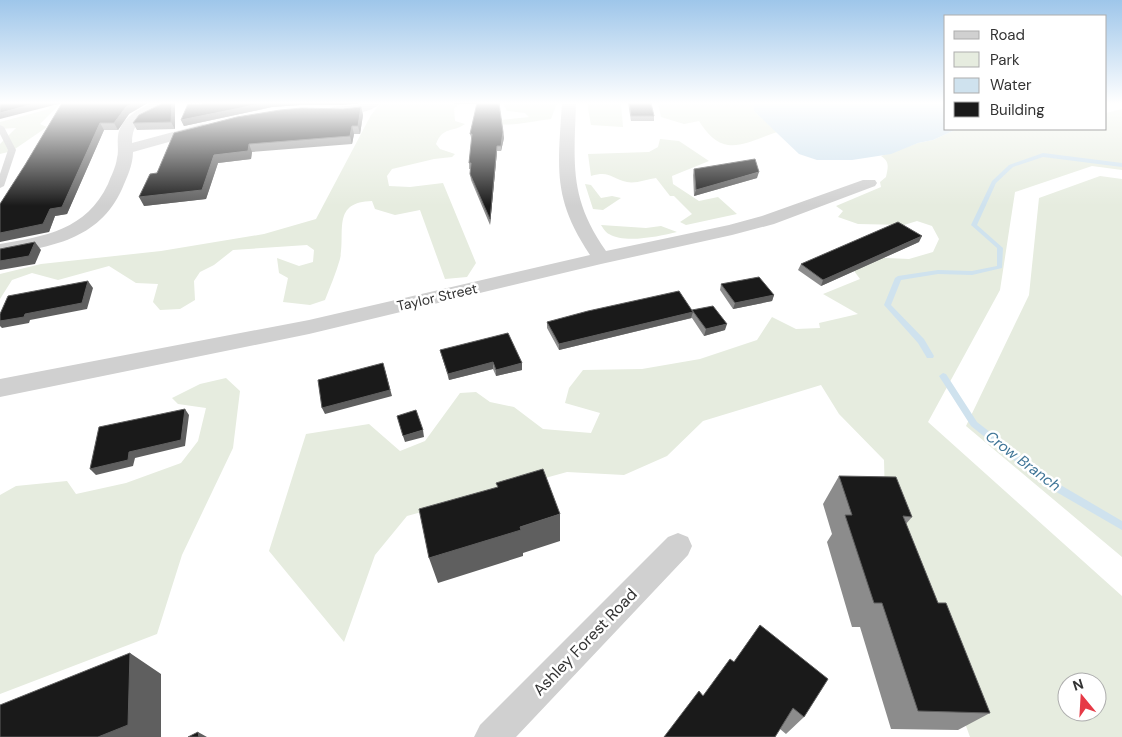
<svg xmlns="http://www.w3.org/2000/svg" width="1122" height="737" font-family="'DM Sans',sans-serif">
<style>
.green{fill:#e6ecdf;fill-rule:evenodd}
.water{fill:#cfe2ee}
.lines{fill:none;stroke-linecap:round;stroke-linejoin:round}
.stream{fill:#cfe2ee;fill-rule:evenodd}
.service{fill:#d0d0d0;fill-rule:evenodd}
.minor{fill:#d0d0d0;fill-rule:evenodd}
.wall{fill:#8c8c8c}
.shaded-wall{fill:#5f5f5f}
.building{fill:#1a1a1a;stroke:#5f5f5f}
.labels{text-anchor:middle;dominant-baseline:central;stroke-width:5;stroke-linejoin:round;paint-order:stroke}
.street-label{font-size:14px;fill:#333;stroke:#fff}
.water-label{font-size:15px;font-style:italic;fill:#3f7597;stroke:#fff}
.near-street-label{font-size:16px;fill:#333;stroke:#fff}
</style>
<rect width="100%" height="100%" fill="#fff"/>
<path class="green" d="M 61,103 L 40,124 L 47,127 L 12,151 L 0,154 L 0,144 L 16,128 L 0,129 L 0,122 L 49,109 L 51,104 Z
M 381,103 L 461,103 L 454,108 L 455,121 L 465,124 C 452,133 443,126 436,144 L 440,149 L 455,154 L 452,157 L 434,159 L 392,169 L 387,176 L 389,186 L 410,187 L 443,183 L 476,263 L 467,277 L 445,279 L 420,210 L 395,215 L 375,209 L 372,201 C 331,202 346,232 340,259 C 336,273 330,287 325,300 L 310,305 L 283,302 L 288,278 L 279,273 L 277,258 L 299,266 L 313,262 L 314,250 L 307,245 L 233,250 L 214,265 L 200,272 L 194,281 L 195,300 L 180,309 L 160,310 L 153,302 L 158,284 L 136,283 L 109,266 L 58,280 L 32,273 L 12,280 L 0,299 L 0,274 L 41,264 L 161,251 L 264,234 L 316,219 L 371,115 Z
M 503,103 L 557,103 L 551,119 C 527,122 507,128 483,122 L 529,117 L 525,113 L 507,111 Z
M 587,103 L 621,103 L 623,127 L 591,125 Z
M 658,103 L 754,103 L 754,111 L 777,132 C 742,144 723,159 699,121 L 684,124 L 661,117 Z
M 1122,109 L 1122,170 L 1092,166 L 1015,192 L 1000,290 L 928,422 L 1122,596 L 1122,737 L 970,737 L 885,501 L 884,460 L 839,414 L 821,385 L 703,421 L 667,456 L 624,475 L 567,472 L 407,516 L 375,555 L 344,642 L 269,551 L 306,434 L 369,424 L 400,451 L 425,441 L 460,393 L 476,392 L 490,402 L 514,407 L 543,429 L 591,433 L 600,413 L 565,403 L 569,388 L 583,370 L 642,369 L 700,359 L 757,340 L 772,317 L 796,329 L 820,328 L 819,323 L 858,314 L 823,294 L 860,279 L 843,256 L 909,259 L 933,252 L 939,239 L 932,226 L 917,221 L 904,225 L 858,224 L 838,217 L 843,211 L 836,206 L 881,187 L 880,182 L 886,177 C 888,167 890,162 881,156 L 918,143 L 933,140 L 957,129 L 1106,129 L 1106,113 ZM 1067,682 L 1097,682 L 1097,712 L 1067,712 Z
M 660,139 L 679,141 L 709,161 L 672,176 L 673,184 L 699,201 L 718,197 L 737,214 L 686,225 L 680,222 L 692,214 L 674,196 L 670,196 L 656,178 C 648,179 635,184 627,182 C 612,179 610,170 591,176 L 588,154 L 649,152 L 658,147 Z
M 1100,176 L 1122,179 L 1122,557 L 966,426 L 1029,295 L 1039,198 Z
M 585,184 L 591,185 L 601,198 L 612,196 L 621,198 L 603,210 L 593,209 Z
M 601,225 L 646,228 L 661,226 L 677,232 C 660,236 625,244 609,234 C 606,233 603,228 601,225 Z
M 226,378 L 240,391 L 233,448 L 182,555 L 157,634 L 0,694 L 0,495 L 16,486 L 67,481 L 76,494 L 126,483 L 181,463 L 198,441 L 206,408 L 178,404 L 172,398 L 200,384 Z"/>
<path class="water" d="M 754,103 L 946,103 L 946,129 L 957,129 L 933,140 L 918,143 L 891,154 L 852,160 L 817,160 L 799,154 L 754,111 Z"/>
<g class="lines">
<path class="stream" d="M 1043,153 L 1122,163 L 1122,167 L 1043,157 L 1013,167 L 996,183 L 977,225 L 1003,248 L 1002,268 L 972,275 L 938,274 L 901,280 L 891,305 L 924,339 L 934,356 L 933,358 L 927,358 L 918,343 L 884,305 L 895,278 L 898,276 L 938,270 L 972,271 L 997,266 L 997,248 L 971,225 L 992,181 L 1009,165 Z
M 943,373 L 946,374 L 977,422 L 1052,480 L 1122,521 L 1122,530 L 1046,486 L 971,426 L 939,376 Z"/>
<path class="service" d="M 0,125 L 4,127 L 16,150 L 4,186 L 0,188 L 0,174 L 8,150 L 0,134 Z"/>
<path class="minor" d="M 152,103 L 172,103 C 158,119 132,111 132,143 L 203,124 L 208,125 L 210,128 L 208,131 L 133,152 C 133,165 127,177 122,189 C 98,241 51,246 0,256 L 0,244 C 46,236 86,230 108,184 C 111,176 116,167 117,158 C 119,151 117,144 118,136 C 120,119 138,109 152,103 Z
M 364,103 L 381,103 C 372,113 333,121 324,111 C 330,104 353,108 364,103 Z
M 562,103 L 576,103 C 574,165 569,198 606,251 L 729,225 L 762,216 L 863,180 L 875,180 L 877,183 L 875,186 L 774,224 L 732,235 L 601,264 L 309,334 L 0,397 L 0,379 L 309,320 L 590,255 C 552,198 558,168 562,103 Z
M 678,533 L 688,537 L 692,546 L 688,555 L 516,737 L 474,737 L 480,725 L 668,537 Z"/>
</g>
<path class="wall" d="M 62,103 L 129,114 L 118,130 L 104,130 L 67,214 L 55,216 L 49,232 L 25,165 Z
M 163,103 L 175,103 L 175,129 L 137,130 L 133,123 Z
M 203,103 L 362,103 L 340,105 L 300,105 L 272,107 L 184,126 L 181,120 Z
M 454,103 L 499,103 L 504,138 L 501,151 L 497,151 L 490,225 L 471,180 L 470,174 L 471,169 L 469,169 L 469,163 L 472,140 L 470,134 L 477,104 L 454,104 Z
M 628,103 L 651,103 L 654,116 L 654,121 L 631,121 Z
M 361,107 L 363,115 L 360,134 L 354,134 L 352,144 L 252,152 L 251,159 L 218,163 L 206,199 L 144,206 L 157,173 L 343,109 Z
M 694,169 L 757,178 L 694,196 L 693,175 Z
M 919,242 L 821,286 L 798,270 L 801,264 Z
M 721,284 L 774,295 L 772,301 L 733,309 L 720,290 Z
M 692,311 L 725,330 L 704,336 L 692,318 L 559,350 L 547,328 L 547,322 Z
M 440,350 L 522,363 L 522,370 L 496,376 L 493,369 L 449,380 Z
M 839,476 L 912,517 L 906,524 L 938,603 L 990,713 L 958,730 L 891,729 L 860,627 L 852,627 L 827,542 L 832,534 L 823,504 Z
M 760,625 L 804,717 L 786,734 L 780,729 L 703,696 L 734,662 Z"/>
<path class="shaded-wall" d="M 37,103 L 62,103 L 0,119 L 0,113 Z
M 133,103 L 148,103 L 129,114 L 118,130 L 114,123 L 126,107 Z
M 172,103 L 175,103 L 175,129 L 171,122 Z
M 265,103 L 299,103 L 300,105 L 272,107 L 184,126 L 181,120 Z
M 340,103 L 362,103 L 340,105 Z
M 361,107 L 363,115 L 360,134 L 358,126 Z
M 100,123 L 104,130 L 67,214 L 55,216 L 49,232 L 0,242 L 0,233 L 50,209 Z
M 352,126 L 354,134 L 352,144 L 350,136 Z
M 503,132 L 504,138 L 501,151 L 501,146 Z
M 249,144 L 252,152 L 251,159 L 218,163 L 206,199 L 144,206 L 139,197 L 214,155 Z
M 497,146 L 497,151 L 490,225 L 490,219 Z
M 759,172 L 757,178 L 694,196 L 696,190 Z
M 922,236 L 919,242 L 821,286 L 823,280 Z
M 35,242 L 41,250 L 35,264 L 0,270 L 0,261 Z
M 88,281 L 93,288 L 87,309 L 30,320 L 29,323 L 2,328 L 0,326 L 0,321 Z
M 774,295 L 772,301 L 733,309 L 735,303 Z
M 693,312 L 691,318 L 559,350 L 559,344 Z
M 727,324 L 725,330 L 704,336 L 706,329 Z
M 493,362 L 493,369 L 449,380 L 448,374 Z
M 522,363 L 522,370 L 496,376 L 496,370 Z
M 385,370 L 392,396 L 325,414 L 322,408 Z
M 185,409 L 189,415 L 185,446 L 135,458 L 133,466 L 96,475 L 90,469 Z
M 423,430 L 424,437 L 405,442 L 403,436 Z
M 560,514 L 560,541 L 523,553 L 523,556 L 438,583 L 429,558 L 520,527 Z
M 130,653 L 161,674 L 161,737 L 98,737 Z
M 198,732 L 207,737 L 199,737 Z"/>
<path class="building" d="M 0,103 L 37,103 L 0,113 Z
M 62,103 L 133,103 L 126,107 L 114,123 L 100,123 L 62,207 L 50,209 L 43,224 L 0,233 L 0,204 L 25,165 Z
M 163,103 L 172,103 L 171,122 L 133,123 L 139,115 Z
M 203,103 L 265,103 L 181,120 L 188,104 L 202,104 Z
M 477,103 L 499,103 L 503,132 L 501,146 L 497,146 L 490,219 L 470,174 L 471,163 L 469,163 L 472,134 L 470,134 Z
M 629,103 L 651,103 L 654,116 L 631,116 Z
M 361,107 L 358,126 L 352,126 L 350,136 L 249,144 L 248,151 L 214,155 L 202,190 L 139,197 L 150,174 L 157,173 L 174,133 L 237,117 L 280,110 L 302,108 L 343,109 Z
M 755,159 L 759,172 L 696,190 L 694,169 Z
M 898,222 L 922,236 L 823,280 L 801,264 Z
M 35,242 L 29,256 L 0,261 L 0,249 Z
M 759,277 L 774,295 L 735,303 L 721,284 Z
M 88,281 L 82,303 L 25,314 L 24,317 L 0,321 L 0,314 L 8,296 Z
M 679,291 L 693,312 L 559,344 L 547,322 L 588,311 Z
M 713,306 L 727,324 L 706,329 L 692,310 Z
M 508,333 L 522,363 L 496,370 L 493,362 L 448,374 L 440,350 Z
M 383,363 L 390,390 L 322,408 L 318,380 Z
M 185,409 L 181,440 L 129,452 L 128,460 L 90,469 L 99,427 Z
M 416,410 L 423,430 L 403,436 L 397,416 Z
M 543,469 L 560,514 L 520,527 L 521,530 L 429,558 L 419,509 L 498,487 L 496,483 Z
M 839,476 L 896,477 L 912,517 L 903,516 L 938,603 L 946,603 L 990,713 L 918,711 L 882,603 L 874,603 L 845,515 L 852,515 Z
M 760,625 L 828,679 L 804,717 L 793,708 L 775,737 L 664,737 L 699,691 L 703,696 L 730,659 L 734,662 Z
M 130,653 L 128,725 L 98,737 L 0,737 L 0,705 Z
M 198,732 L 199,737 L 188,737 Z"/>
<linearGradient id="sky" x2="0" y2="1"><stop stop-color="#9ec6ea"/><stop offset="0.5" stop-color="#fff"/><stop offset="1" stop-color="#fff" stop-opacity="0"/></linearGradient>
<rect width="1122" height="206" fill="url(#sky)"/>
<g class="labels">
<g class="street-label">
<text transform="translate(437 297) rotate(-13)">Taylor Street</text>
</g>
<g class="water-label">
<text transform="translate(1023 461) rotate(37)">Crow Branch</text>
</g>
<g class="near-street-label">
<text transform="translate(585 642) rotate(-46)">Ashley Forest Road</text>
</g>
</g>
<rect x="944" y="15" width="162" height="115" fill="#ffffff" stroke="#adadad"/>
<rect x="954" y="31" width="25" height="8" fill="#d0d0d0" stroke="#adadad"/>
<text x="990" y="40" font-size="15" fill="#333333">Road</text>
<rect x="954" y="52" width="25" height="15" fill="#e6ecdf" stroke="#adadad"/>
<text x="990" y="65" font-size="15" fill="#333333">Park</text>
<rect x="954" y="78" width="25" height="15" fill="#cfe2ee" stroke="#adadad"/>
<text x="990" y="90" font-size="15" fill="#333333">Water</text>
<rect x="954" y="102" width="25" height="15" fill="#1a1a1a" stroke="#adadad"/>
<text x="990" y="115" font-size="15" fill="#333333">Building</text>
<g transform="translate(1082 697) rotate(342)"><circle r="24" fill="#ffffff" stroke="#adadad"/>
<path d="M0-4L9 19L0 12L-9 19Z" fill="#e63946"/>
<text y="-8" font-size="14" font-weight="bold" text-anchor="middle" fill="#333333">N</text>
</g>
</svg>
